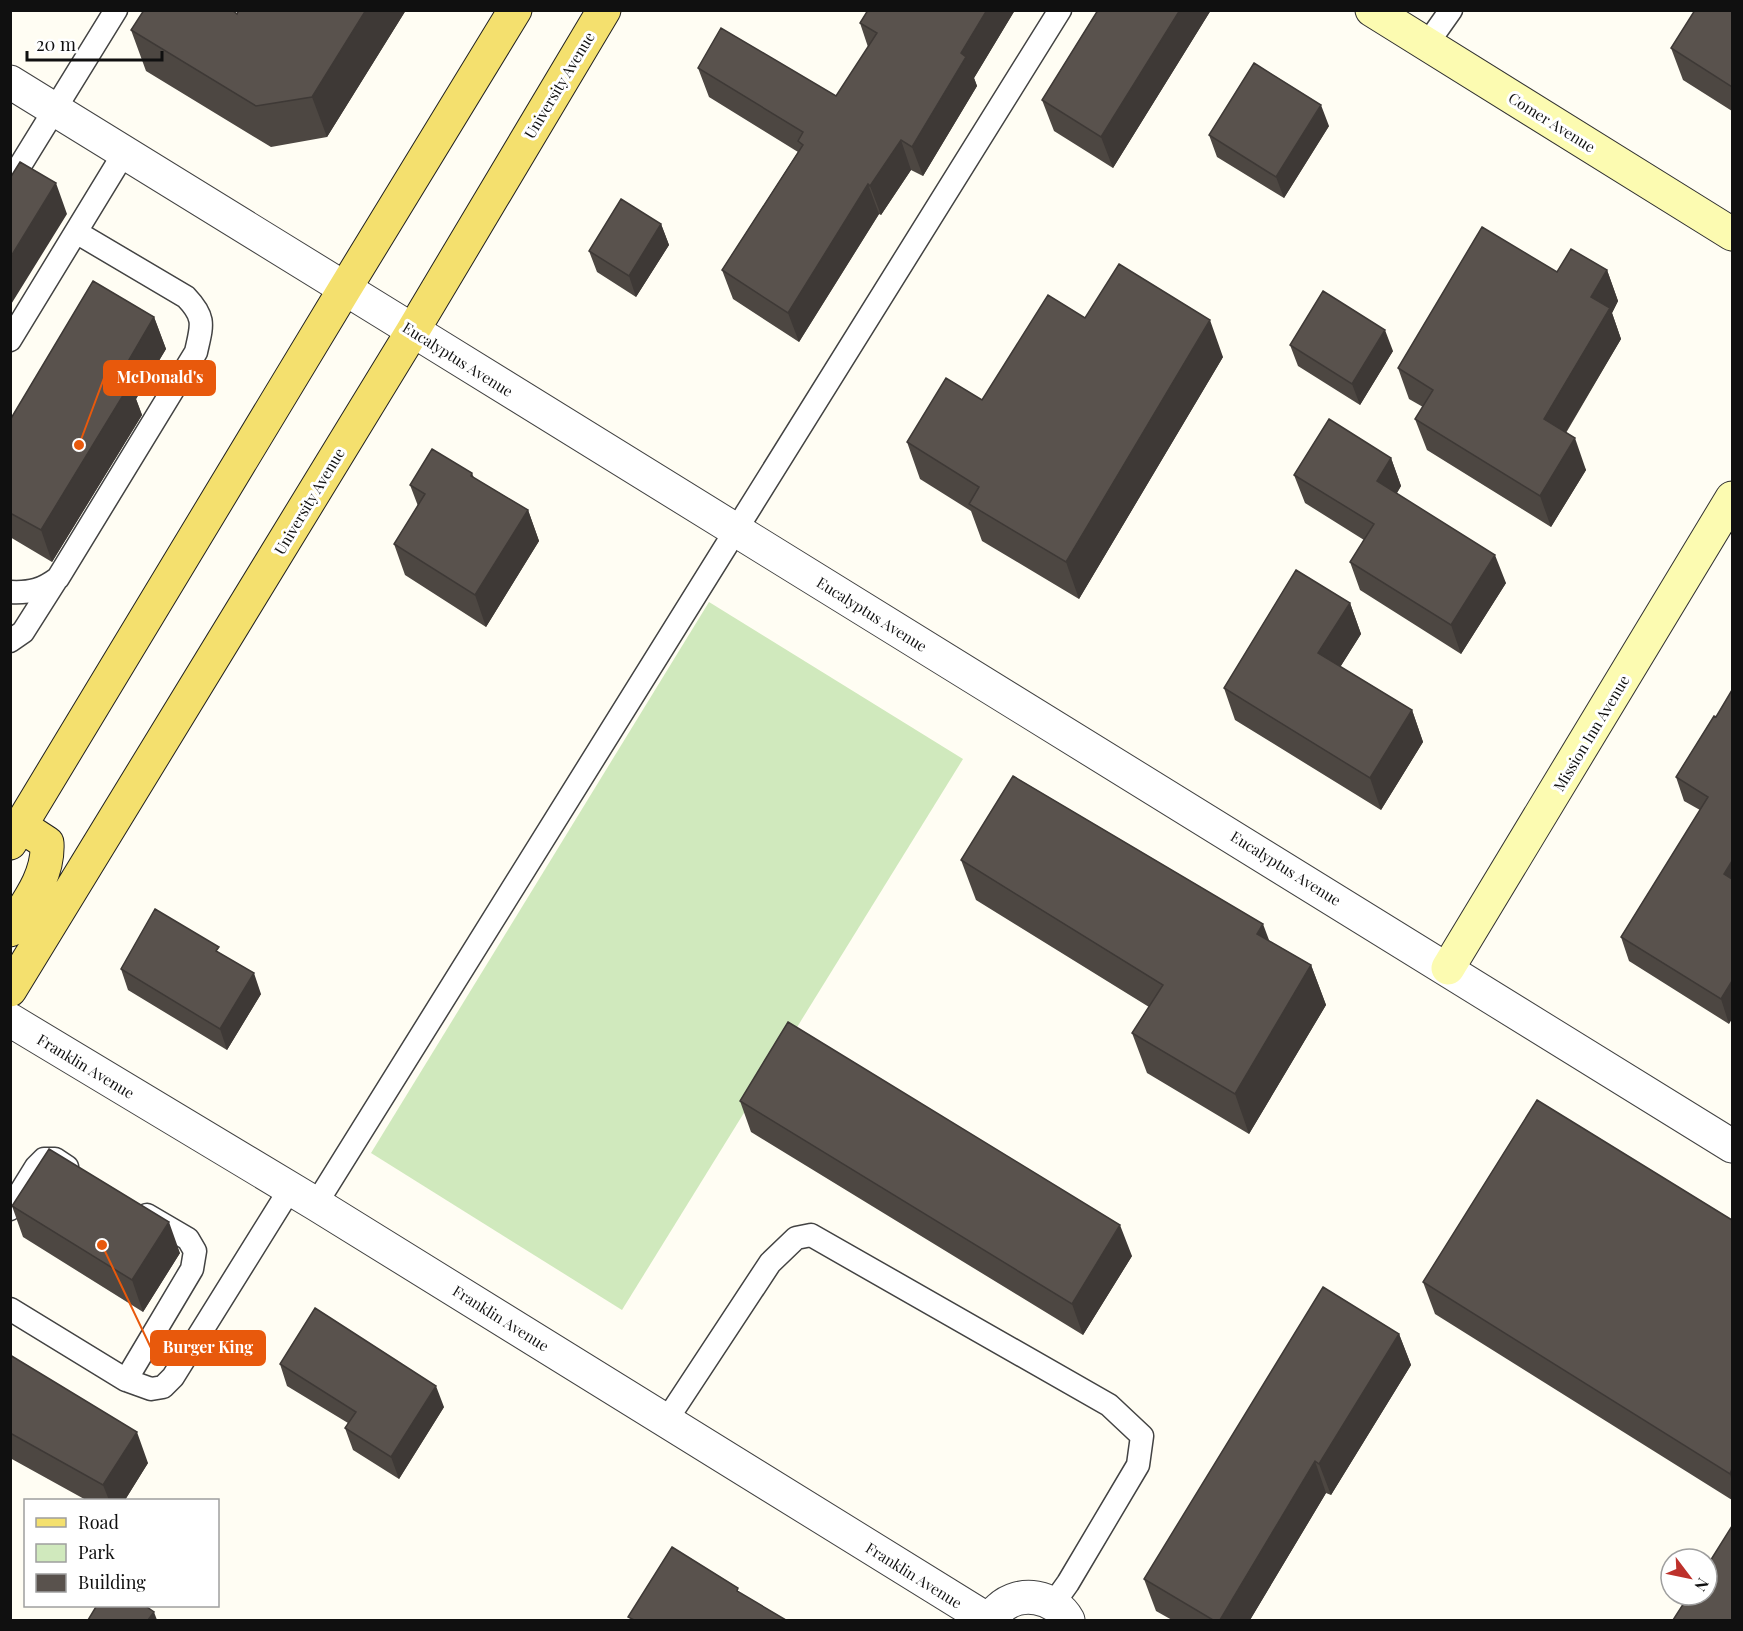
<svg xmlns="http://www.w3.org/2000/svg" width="1743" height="1631" font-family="'Playfair Display',serif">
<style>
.green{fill:#d0e9bd}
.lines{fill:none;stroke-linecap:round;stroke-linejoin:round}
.lane-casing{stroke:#434343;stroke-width:25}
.street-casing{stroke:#434343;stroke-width:35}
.secondary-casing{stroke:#323232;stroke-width:35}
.primary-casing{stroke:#212121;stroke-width:35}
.lane{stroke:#fff;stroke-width:22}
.street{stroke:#fff;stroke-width:33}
.secondary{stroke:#fcfbb1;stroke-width:33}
.primary{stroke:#f4e06e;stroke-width:33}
.wall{fill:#4d4742}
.shaded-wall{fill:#3e3936}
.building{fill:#59524d;stroke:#3e3936;stroke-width:1.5}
.labels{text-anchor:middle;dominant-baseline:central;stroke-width:6;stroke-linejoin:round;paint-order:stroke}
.street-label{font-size:15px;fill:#101010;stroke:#fff}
.leader{fill:none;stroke:#e8590c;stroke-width:2}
.callout-dot{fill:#e8590c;stroke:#fff;stroke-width:2}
.callout{fill:#e8590c;stroke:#e8590c;stroke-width:2}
.callout-label{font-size:16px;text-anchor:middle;font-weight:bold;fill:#fff}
</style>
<rect width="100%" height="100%" fill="#fffdf3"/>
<path class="green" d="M 709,602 L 963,759 L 622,1310 L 371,1153 Z"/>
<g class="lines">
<g class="lane-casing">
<path id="lane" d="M 1427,44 L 1451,10
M 10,182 L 116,10
M 10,340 L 124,153
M 10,592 C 31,593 42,590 58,578 L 196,352 C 202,325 206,318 186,297 L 76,232
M 10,641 L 23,632 L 56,580
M 316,1204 L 1060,10
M 10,1209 L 36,1167 L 44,1159 L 55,1159 L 67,1167
M 10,1309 L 126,1380 L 151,1389 L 163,1387 L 173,1377 L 290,1189
M 126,1380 L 192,1269 L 195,1251 L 188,1239 L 147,1215
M 666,1421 L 770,1263 L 796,1238 L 811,1235 L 1109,1405 L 1142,1436 L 1138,1465 L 1068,1583 L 1053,1604"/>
</g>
<g class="street-casing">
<path id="street" d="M 10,82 C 584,437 1161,788 1732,1146
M 10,1020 L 316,1204 L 988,1620
M 990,1620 C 993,1617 995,1612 999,1609 C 1020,1589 1055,1596 1068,1620"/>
</g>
<g class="secondary-casing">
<path id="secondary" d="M 1372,10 L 1732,234
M 1448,968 L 1732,498"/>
</g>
<g class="primary-casing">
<path id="primary" d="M 10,843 L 344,290 L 515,10
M 10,930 C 27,903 49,876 47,843 L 21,826
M 10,990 L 412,332 L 604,10"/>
</g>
<use href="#lane" class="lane"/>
<use href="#street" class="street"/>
<use href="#secondary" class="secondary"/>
<use href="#primary" class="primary"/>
</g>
<path class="wall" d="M 239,10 L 406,10 L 327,137 L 271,147 L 146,71 L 131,30 L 237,14 Z
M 868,10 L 1015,10 L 974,78 L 977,86 L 923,176 L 911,170 L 881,215 L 879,214 L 799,342 L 733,299 L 722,270 L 798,152 L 709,97 L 698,68 L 836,96 L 868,47 L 860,23 Z
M 1098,10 L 1211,10 L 1113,168 L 1054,131 L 1042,100 Z
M 1732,10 L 1732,111 L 1683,80 L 1671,48 Z
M 1329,126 L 1284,198 L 1217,157 L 1209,135 Z
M 661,224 L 669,245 L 636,297 L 597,272 L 589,251 Z
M 1607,270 L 1618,301 L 1612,313 L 1621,339 L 1566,433 L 1586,470 L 1551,527 L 1427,450 L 1415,419 L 1423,407 L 1409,399 L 1398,368 L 1557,272 Z
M 154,317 L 166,349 L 136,399 L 142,415 L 52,562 L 10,537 L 10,420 Z
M 1085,318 L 1223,357 L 1079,599 L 982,541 L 971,511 L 920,479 L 907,442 L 982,400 Z
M 1290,345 L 1393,351 L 1360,405 L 1298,366 Z
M 1391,458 L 1401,486 L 1397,493 L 1506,583 L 1461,654 L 1360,590 L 1350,562 L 1364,540 L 1305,503 L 1294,475 Z
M 472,473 L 474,478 L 528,510 L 539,541 L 486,627 L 405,575 L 394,544 L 418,506 L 410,485 Z
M 1350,603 L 1361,634 L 1340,667 L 1412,710 L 1423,742 L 1381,810 L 1235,720 L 1224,688 Z
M 1714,716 L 1729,1024 L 1629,961 L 1621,937 L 1700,810 L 1684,801 L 1676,777 Z
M 961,860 L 1269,941 L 1311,965 L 1326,1005 L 1249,1134 L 1147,1073 L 1132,1033 L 1149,1007 L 976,900 Z
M 121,969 L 261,994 L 227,1050 L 128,990 Z
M 740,1101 L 1132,1256 L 1083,1335 L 751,1132 Z
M 12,1206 L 180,1253 L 143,1312 L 23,1237 Z
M 1732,1220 L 1732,1500 L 1435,1314 L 1423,1282 Z
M 1399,1334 L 1411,1365 L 1331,1495 L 1326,1493 L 1250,1620 L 1172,1620 L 1156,1611 L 1144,1579 Z
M 10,1355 L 148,1463 L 125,1500 L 86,1500 L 10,1458 Z
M 280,1364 L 444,1407 L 399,1479 L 353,1450 L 345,1428 L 348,1423 L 287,1386 Z"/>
<path class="shaded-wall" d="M 366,10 L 406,10 L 327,137 L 312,97 Z
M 987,10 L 1015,10 L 974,78 L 977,86 L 923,176 L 912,147 L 961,53 Z
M 1180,10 L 1211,10 L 1113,168 L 1101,137 Z
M 1321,105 L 1329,126 L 1284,198 L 1276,177 Z
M 901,140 L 911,170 L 881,215 L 870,186 Z
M 56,183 L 67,214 L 10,306 L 10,258 Z
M 868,184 L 879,214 L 799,342 L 788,313 Z
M 661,224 L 669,245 L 636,297 L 629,276 Z
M 1607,270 L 1618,301 L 1612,313 L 1621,339 L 1555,450 L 1544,419 L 1591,297 Z
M 154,317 L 166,349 L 136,399 L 142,415 L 52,562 L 41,530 L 119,377 Z
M 1210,320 L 1223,357 L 1079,599 L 1066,562 Z
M 1385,330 L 1393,351 L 1360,405 L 1352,384 Z
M 1575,438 L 1586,470 L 1551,527 L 1540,496 Z
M 1391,458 L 1401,486 L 1387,509 L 1377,481 Z
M 528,510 L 539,541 L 486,627 L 475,595 Z
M 1495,555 L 1506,583 L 1461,654 L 1451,625 Z
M 1350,603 L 1361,634 L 1329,685 L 1318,653 Z
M 1412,710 L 1423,742 L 1381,810 L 1370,778 Z
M 1732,861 L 1732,897 L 1724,874 Z
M 1263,924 L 1278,964 L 1257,934 Z
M 1311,965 L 1326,1005 L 1249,1134 L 1235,1094 Z
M 254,973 L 261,994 L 227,1050 L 220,1029 Z
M 1732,981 L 1732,1019 L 1729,1024 L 1721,999 Z
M 169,1222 L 180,1253 L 143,1312 L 132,1280 Z
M 1120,1225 L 1132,1256 L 1083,1335 L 1072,1304 Z
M 1399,1334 L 1411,1365 L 1331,1495 L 1319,1464 Z
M 436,1386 L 444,1407 L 399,1479 L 391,1457 Z
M 137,1432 L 148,1463 L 125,1500 L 109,1500 L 103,1485 Z
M 1315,1461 L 1326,1493 L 1250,1620 L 1220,1620 Z
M 1732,1469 L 1732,1482 L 1730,1474 Z
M 154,1612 L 157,1620 L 148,1620 Z"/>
<path class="building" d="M 144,10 L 232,10 L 237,14 L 239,10 L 366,10 L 312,97 L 256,106 L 131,30 Z
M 868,10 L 987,10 L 961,53 L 966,57 L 912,147 L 901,140 L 870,186 L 868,184 L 788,313 L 722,270 L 803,145 L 798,141 L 803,132 L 698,68 L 721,28 L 836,96 L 877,33 L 860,23 Z
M 1098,10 L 1180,10 L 1101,137 L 1042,100 Z
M 1695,10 L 1732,10 L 1732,87 L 1671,48 Z
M 1254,63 L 1321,105 L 1276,177 L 1209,135 Z
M 20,162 L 56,183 L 10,258 L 10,178 Z
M 621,199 L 661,224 L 629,276 L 589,251 Z
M 1482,227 L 1557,272 L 1571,249 L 1607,270 L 1591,297 L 1610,308 L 1544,419 L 1575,438 L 1540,496 L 1415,419 L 1433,390 L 1398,368 Z
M 1119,264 L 1210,320 L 1066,562 L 969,504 L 979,487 L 907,442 L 946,378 L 982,400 L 1048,295 L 1085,318 Z
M 93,281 L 154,317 L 119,377 L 130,384 L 41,530 L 10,513 L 10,420 Z
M 1323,291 L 1385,330 L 1352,384 L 1290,345 Z
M 1329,419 L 1391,458 L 1377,481 L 1495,555 L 1451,625 L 1350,562 L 1374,524 L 1294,475 Z
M 432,449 L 472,473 L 471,476 L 528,510 L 475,595 L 394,544 L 425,494 L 410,485 Z
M 1296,570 L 1350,603 L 1318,653 L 1412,710 L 1370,778 L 1224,688 Z
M 1732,690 L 1732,861 L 1724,874 L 1732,879 L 1732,981 L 1721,999 L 1621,937 L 1708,797 L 1676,777 L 1714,716 L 1716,717 Z
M 1013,776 L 1263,924 L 1257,934 L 1311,965 L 1235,1094 L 1132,1033 L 1163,985 L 961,860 Z
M 155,909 L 219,947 L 216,951 L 254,973 L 220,1029 L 121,969 Z
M 788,1022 L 1120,1225 L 1072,1304 L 740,1101 Z
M 1537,1100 L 1732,1220 L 1732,1469 L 1730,1474 L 1423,1282 Z
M 49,1149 L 169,1222 L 132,1280 L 12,1206 Z
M 1323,1287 L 1399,1334 L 1319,1464 L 1315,1461 L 1220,1620 L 1213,1620 L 1144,1579 Z
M 315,1308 L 436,1386 L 391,1457 L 345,1428 L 356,1412 L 280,1364 Z
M 10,1355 L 137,1432 L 103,1485 L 10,1433 Z
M 1732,1526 L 1732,1620 L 1673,1620 L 1689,1595 L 1707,1595 L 1707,1566 Z
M 672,1547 L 738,1588 L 737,1591 L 786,1620 L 634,1620 L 628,1617 Z
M 97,1605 L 144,1605 L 154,1612 L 148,1620 L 88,1620 Z"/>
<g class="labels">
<g class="street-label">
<text transform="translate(559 85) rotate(-59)">University Avenue</text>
<text transform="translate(1552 122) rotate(32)">Comer Avenue</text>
<text transform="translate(458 359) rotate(32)">Eucalyptus Avenue</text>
<text transform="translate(309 501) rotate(-59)">University Avenue</text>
<text transform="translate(872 614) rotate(32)">Eucalyptus Avenue</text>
<text transform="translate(1591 733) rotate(-59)">Mission Inn Avenue</text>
<text transform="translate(1286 868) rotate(32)">Eucalyptus Avenue</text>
<text transform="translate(86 1066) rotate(31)">Franklin Avenue</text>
<text transform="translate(501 1318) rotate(32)">Franklin Avenue</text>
<text transform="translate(914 1575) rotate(32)">Franklin Avenue</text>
</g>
</g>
<path class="leader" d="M79 445L104 378M102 1245L151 1348"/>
<g class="callout-dot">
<circle cx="79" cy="445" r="6"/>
<circle cx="102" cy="1245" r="6"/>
</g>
<g class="callout">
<rect x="104" y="361" width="111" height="34" rx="6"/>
<rect x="151" y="1331" width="114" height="34" rx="6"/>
</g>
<g class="callout-label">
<text x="160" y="383">McDonald's</text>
<text x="208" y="1353">Burger King</text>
</g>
<rect width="1743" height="1631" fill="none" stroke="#101010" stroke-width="24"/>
<rect x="24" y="1499" width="195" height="108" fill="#ffffff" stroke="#9f9f9f" stroke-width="1.5"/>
<rect x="36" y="1518" width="30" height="9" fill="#f4e06e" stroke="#9f9f9f" stroke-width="1.5"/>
<text x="78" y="1529" font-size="18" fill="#101010">Road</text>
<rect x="36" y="1544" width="30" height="18" fill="#d0e9bd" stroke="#9f9f9f" stroke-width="1.5"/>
<text x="78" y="1559" font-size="18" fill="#101010">Park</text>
<rect x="36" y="1574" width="30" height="18" fill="#59524d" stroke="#9f9f9f" stroke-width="1.5"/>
<text x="78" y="1589" font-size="18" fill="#101010">Building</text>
<g transform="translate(1689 1577) rotate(122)"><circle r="28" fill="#ffffff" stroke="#9f9f9f" stroke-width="1.5"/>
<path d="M0-4.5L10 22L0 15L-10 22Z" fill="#bd312b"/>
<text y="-9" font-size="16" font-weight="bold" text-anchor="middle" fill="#101010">N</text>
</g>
<path d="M27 51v9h135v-9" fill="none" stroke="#101010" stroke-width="3"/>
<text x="36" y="51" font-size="18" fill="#101010" stroke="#ffffff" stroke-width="4.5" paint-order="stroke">20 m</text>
</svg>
